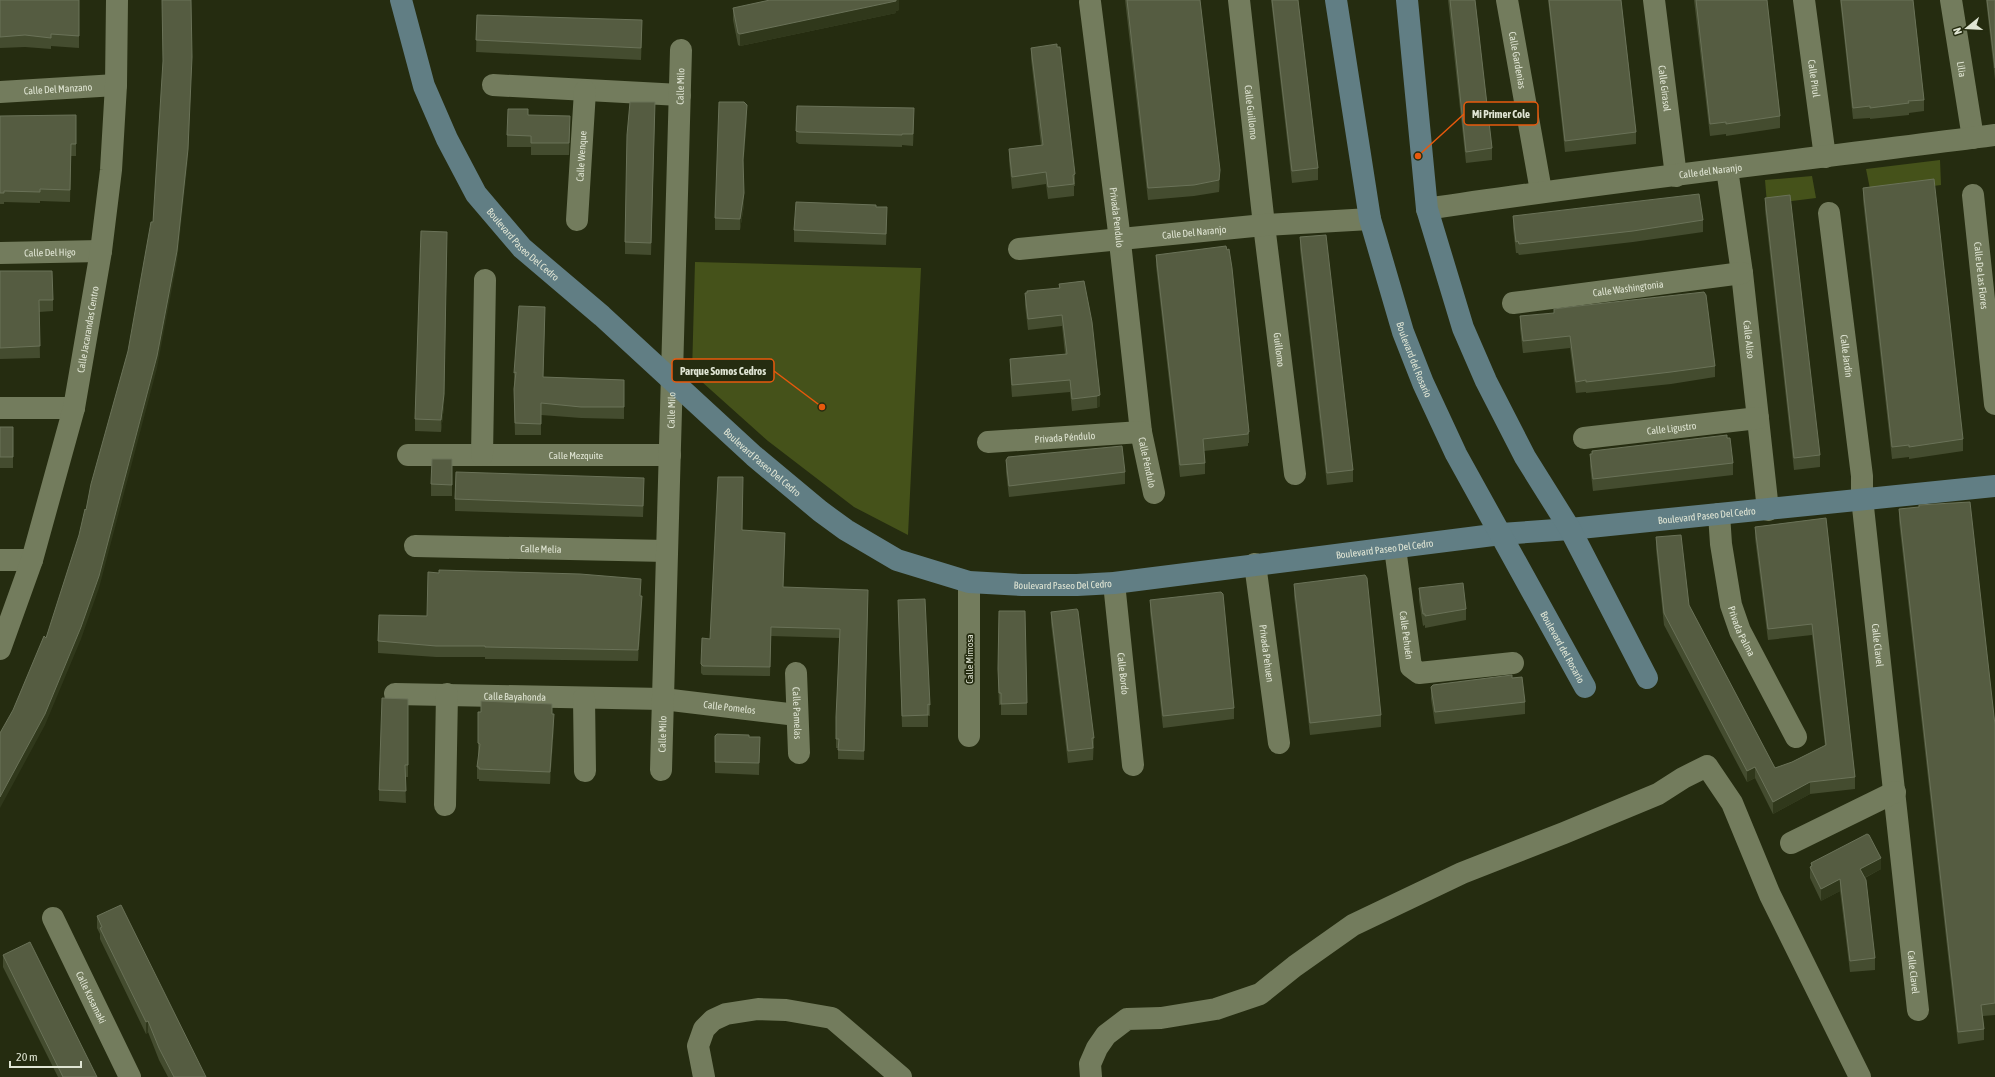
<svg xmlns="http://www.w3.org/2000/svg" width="1995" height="1077" font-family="'Asap Condensed',sans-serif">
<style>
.green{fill:#45521a}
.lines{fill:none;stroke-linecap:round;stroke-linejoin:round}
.street{stroke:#737c5d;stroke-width:22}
.secondary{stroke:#617e84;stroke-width:22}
.wall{fill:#444c2f}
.shaded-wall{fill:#30381b}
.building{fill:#555c41;stroke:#6a7258}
.labels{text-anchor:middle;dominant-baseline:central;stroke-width:3.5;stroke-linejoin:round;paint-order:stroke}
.street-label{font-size:10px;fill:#e0e5d4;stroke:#252c10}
.leader{fill:none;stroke:#e8590c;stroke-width:1.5}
.callout-dot{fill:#e8590c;stroke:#252c10;stroke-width:1.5}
.callout{fill:#252c10;stroke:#e8590c;stroke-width:1.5}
.callout-label{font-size:11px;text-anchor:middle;font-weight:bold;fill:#e0e5d4}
</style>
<rect width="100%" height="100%" fill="#252c10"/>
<path class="green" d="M 1940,160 L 1941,185 L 1871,194 L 1866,169 Z
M 1812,176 L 1816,198 L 1767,204 L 1765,180 Z
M 695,262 L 921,268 L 908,535 L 854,507 L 768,441 L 692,373 Z"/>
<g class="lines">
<g class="street">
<path id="s1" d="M 1239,0 L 1264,225 L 1295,474"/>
<path id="s2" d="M 1507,0 L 1541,191"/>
<path id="s3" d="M 1654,0 L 1676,176"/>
<path id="s4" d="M 1804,0 L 1825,157"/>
<path id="s5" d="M 1951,0 L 1973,138"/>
<path id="s6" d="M 1090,2 L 1118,224 L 1141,432 L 1154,493"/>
<path d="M 493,85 L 680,95"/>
<path id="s7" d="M 0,92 L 116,85"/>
<path id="s8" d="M 1727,169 L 1742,273 L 1768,510"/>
<path id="s9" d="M 1973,195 L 1995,404"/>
<path id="s10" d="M 1427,209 C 1616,180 1806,160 1995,135"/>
<path id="s11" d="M 1829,213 L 1862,476 L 1862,498 L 1918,1010"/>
<path id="s12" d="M 577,220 L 585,91"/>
<path id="s13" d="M 1019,249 L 1264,225 L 1370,219"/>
<path id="s14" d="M 0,253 L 101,251"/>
<path id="s15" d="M 1513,303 L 1742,273"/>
<path d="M 0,408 L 74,408"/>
<path id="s16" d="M 1584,438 L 1758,418"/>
<path id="s17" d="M 988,442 L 1141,432"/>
<path id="s18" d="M 408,455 L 670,455"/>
<path d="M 482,455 L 485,280"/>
<path id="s19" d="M 1719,514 L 1721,544 L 1731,605 L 1740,631 L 1796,737"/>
<path id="s20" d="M 415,546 L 667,551"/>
<path id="s21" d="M 1395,548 L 1411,667 L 1419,673 L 1513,663"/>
<path d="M 0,560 L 32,560"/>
<path id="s22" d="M 1255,564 L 1279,743"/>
<path d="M 969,582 L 969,736"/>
<path id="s23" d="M 1114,583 L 1133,765"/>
<path id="s24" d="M 0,649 L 32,560 L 74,408 L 101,251 L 111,170 L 116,85 L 117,0"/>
<path id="s25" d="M 796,673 L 799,753"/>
<path id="s26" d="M 395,694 L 663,699 L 797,715"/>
<path d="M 584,698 L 585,771"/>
<path id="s27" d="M 661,770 L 681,50"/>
<path d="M 445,805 L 447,694"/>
<path d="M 1791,843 L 1895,792"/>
<path id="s28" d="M 53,918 L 130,1077"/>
<path d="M 704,1077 L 698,1046 L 704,1029 L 713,1020 L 726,1014 L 758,1009 L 786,1010 L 832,1018 L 901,1077"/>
<path d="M 1091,1077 L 1090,1064 L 1097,1048 L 1106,1035 L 1127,1019 L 1161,1018 L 1216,1009 L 1260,994 L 1295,966 L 1353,925 L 1462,873 L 1564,833 L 1658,794 L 1683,778 L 1707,766 L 1732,803 L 1770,895 L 1860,1077"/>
</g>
<g class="secondary">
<path id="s29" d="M 401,0 L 424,86 L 447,139 L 476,194 L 522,248 L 602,316 L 754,456 L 820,511 L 846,530 L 897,560 L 969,582 L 1022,585 L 1077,585 L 1114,583 L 1501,534 L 1570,529 L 1995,486"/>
<path id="s30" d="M 1336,0 L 1370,219 L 1403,332 L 1423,383 L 1456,454 L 1585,687"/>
<path d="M 1407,0 L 1427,209 L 1463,328 L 1486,381 L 1525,457 L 1570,529 L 1647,678"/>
</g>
</g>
<path class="wall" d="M 0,0 L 79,0 L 79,48 L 51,46 L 51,49 L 25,47 L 0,48 Z
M 899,0 L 899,10 L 896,11 L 896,13 L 740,46 L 738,45 L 733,20 L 733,8 Z
M 1125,0 L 1200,0 L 1220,181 L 1219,192 L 1194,196 L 1148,200 Z
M 1271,0 L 1298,0 L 1318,168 L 1318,180 L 1292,183 Z
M 1448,0 L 1475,0 L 1492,148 L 1492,160 L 1466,163 Z
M 1548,0 L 1621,0 L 1636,132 L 1636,144 L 1565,152 Z
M 1694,0 L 1767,0 L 1780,116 L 1780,128 L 1726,136 L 1726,134 L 1710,136 Z
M 1840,0 L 1913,0 L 1924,100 L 1924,111 L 1909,113 L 1909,115 L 1870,119 L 1870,118 L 1853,119 Z
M 1986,0 L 1995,0 L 1995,80 Z
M 477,15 L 642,32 L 641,60 L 476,52 Z
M 1031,48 L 1075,174 L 1075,186 L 1074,186 L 1074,196 L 1048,199 L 1046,184 L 1012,189 L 1009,161 L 1009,149 L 1041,145 L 1031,59 Z
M 655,114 L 651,255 L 625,254 L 625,242 Z
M 76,115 L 76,156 L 71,156 L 70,202 L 40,201 L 40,203 L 4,202 L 4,204 L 0,204 L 0,116 Z
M 528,115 L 570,127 L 569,155 L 531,155 L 531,147 L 507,147 L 507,135 Z
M 747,116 L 743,168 L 744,205 L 740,230 L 715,230 L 715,218 Z
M 914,120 L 913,146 L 902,145 L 902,147 L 799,144 L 796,142 L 796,131 Z
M 1863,188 L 1963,439 L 1963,451 L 1909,459 L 1909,457 L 1892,459 L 1863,200 Z
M 1765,198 L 1820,455 L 1820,467 L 1794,470 L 1765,210 Z
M 876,207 L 887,219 L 886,245 L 794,242 L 794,230 Z
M 1513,216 L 1703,220 L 1703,232 L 1633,242 L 1519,255 L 1518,253 L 1516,253 L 1513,228 Z
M 1300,237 L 1353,470 L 1353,482 L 1327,485 L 1300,249 Z
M 447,244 L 444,406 L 441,432 L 415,431 L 415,419 Z
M 1156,255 L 1249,432 L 1249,443 L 1248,443 L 1248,446 L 1204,451 L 1205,463 L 1205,474 L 1180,477 L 1156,266 Z
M 0,271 L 53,300 L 53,311 L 39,312 L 40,358 L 0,359 Z
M 1084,281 L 1100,406 L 1097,408 L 1072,411 L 1070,392 L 1012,397 L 1010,371 L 1010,359 L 1065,354 L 1062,326 L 1028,330 L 1025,305 L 1025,293 L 1059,288 L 1059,284 Z
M 1520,316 L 1715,366 L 1715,377 L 1671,384 L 1586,393 L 1586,392 L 1576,393 L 1570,348 L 1523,353 L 1520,328 Z
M 545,319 L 543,377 L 624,380 L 624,419 L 581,418 L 541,415 L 541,435 L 515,435 L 514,401 L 514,389 L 515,384 L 514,384 L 514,373 Z
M 0,427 L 13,427 L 13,468 L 0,468 Z
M 1590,454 L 1733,463 L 1733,475 L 1593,491 L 1590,466 Z
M 452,459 L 452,496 L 431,496 L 431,484 Z
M 1006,460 L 1125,472 L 1125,484 L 1009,497 L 1006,472 Z
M 644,490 L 643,517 L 455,511 L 455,499 Z
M 1899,509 L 1995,725 L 1995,1015 L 1983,1016 L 1984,1029 L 1984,1040 L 1958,1044 L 1899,521 Z
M 1826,518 L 1855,777 L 1855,789 L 1810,794 L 1773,814 L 1755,778 L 1747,782 L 1664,625 L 1656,549 L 1656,537 L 1689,605 L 1775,768 L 1792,762 L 1825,746 L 1812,635 L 1768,640 L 1755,538 L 1755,527 Z
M 742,530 L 785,542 L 783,587 L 868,599 L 864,760 L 838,759 L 838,748 L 836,748 L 836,739 L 839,638 L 771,636 L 770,676 L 703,675 L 701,673 L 701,664 L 710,639 Z
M 1294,584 L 1381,715 L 1381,727 L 1310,735 L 1294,596 Z
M 1419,588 L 1466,609 L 1466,620 L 1425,628 L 1425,625 L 1423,626 L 1419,600 Z
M 641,596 L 642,608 L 638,661 L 485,659 L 485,657 L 436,657 L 378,653 L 378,641 L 427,616 Z
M 898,600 L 930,705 L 930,716 L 928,716 L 928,727 L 902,727 Z
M 1150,600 L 1234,708 L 1234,719 L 1163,728 L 1150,612 Z
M 999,611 L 1027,703 L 1027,715 L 1001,715 L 1001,705 L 999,705 L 998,681 Z
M 1051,612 L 1094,738 L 1093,760 L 1068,763 L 1051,623 Z
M 1512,678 L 1525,702 L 1525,714 L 1435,724 L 1431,699 L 1431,687 Z
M 408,699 L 408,777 L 405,777 L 406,803 L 379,801 L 379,790 Z
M 478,712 L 552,714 L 554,726 L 550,784 L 479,781 L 479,779 L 477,779 L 477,767 L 479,755 L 478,755 Z
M 749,737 L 760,737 L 759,775 L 715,773 L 715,762 Z
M 1811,863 L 1881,869 L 1865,878 L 1875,958 L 1875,970 L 1850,972 L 1840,891 L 1821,901 L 1810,878 L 1810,867 L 1811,866 Z
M 97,916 L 206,1077 L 168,1077 L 159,1060 L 148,1032 L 146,1034 L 100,939 L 100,934 L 97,928 Z
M 3,955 L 97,1077 L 58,1077 L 3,967 Z"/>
<path class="shaded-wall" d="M 895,0 L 899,0 L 899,10 L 896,11 L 896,13 L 740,46 L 740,34 Z
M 642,20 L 642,32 L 641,60 L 641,48 Z
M 192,57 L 188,160 L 177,262 L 157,368 L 99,588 L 81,639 L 45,725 L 0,808 L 0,797 L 177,251 Z
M 747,105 L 747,116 L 743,172 L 743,160 Z
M 914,108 L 914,120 L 913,146 L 913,134 Z
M 570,116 L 570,127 L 569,155 L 569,143 Z
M 1220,170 L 1220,181 L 1219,192 L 1219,180 Z
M 744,193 L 744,205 L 740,230 L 740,219 Z
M 447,244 L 444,406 L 441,432 L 441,420 Z
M 1100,395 L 1100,406 L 1097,408 L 1097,396 Z
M 642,596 L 642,608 L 638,661 L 638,650 Z
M 554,714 L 554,726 L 550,784 L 550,772 Z
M 1755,767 L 1755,778 L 1747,782 L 1747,771 Z
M 1810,782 L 1810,794 L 1773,814 L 1773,802 Z
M 1881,858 L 1881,869 L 1860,880 L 1860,869 Z
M 1840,879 L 1840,891 L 1821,901 L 1821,889 Z
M 148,1021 L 148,1032 L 146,1034 L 146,1022 Z"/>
<path class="building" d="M 0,0 L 79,0 L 79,36 L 51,34 L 51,38 L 25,35 L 0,37 Z
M 162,0 L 191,0 L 192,57 L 188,149 L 177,251 L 157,356 L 99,576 L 81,627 L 45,714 L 0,797 L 0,733 L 13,710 L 44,636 L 46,638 L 79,535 L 85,509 L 86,510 L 91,484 L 128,351 L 151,222 L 153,222 L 163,61 Z
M 770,0 L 896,0 L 896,1 L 740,34 L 738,33 L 733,8 Z
M 1127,0 L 1200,0 L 1220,170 L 1219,180 L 1194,185 L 1148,188 Z
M 1272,0 L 1298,0 L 1318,168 L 1292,171 Z
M 1450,0 L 1475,0 L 1492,148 L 1466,152 Z
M 1549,0 L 1621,0 L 1636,132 L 1565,141 Z
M 1696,0 L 1767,0 L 1780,116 L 1726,124 L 1726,122 L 1710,124 Z
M 1841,0 L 1913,0 L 1924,100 L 1908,101 L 1909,103 L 1870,108 L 1870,106 L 1853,108 Z
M 1987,0 L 1995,0 L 1995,68 Z
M 477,15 L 642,20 L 641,48 L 476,40 Z
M 1057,44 L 1057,47 L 1060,47 L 1075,174 L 1073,175 L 1074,184 L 1048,187 L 1046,172 L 1012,177 L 1009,149 L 1043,145 L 1031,48 Z
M 630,102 L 655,102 L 651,243 L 625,242 L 627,135 Z
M 719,102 L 744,102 L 747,105 L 743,160 L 744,193 L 740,219 L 715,218 Z
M 797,106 L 914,108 L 913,134 L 902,134 L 902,135 L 799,132 L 796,131 Z
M 508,109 L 528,109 L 528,115 L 570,116 L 569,143 L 531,143 L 531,136 L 507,135 Z
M 76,115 L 76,144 L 71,144 L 70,190 L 40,189 L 40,192 L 4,191 L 4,193 L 0,193 L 0,116 Z
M 1934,179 L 1963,439 L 1909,447 L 1909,445 L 1892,447 L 1863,188 Z
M 1699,194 L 1703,220 L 1633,231 L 1519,244 L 1518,241 L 1516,242 L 1513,216 Z
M 1790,195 L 1820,455 L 1794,458 L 1765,198 Z
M 796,202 L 876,205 L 876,207 L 887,207 L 886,234 L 794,230 Z
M 421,231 L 447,232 L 444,394 L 441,420 L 415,419 Z
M 1326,235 L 1353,470 L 1327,473 L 1300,237 Z
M 1226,246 L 1227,250 L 1229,249 L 1232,268 L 1249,432 L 1248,432 L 1248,434 L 1203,439 L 1205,463 L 1180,465 L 1156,255 Z
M 0,271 L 52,271 L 53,300 L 39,300 L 40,346 L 0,348 Z
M 1084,281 L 1092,322 L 1100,395 L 1097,396 L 1072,399 L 1070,380 L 1012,385 L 1010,359 L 1067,354 L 1062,315 L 1028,319 L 1025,293 L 1027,293 L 1027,291 L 1060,288 L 1059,284 Z
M 1704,292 L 1706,295 L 1715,366 L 1671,372 L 1586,382 L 1586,380 L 1576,382 L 1570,336 L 1523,341 L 1520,316 L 1554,313 L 1554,309 L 1569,307 Z
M 519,306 L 545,307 L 543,377 L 624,380 L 624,407 L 581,407 L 541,403 L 541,424 L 515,423 L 514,389 L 516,372 L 514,373 Z
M 0,427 L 13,427 L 13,457 L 0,457 Z
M 1727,435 L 1727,438 L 1730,438 L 1733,463 L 1593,479 L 1590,454 L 1592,454 L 1592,451 Z
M 1122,446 L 1125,472 L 1009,486 L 1006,460 L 1008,457 Z
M 432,459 L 452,459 L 452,485 L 431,484 Z
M 456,472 L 644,478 L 643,506 L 455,499 Z
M 718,477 L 743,477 L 742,530 L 785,533 L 783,587 L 868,590 L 864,751 L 838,750 L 839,739 L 836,739 L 836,717 L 840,629 L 771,627 L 770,667 L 703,666 L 701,664 L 702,638 L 710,639 Z
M 1970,502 L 1995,725 L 1995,1003 L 1981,1005 L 1984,1029 L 1958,1032 L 1899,509 L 1919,507 L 1919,505 Z
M 1826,518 L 1855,777 L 1810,782 L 1773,802 L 1755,767 L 1747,771 L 1664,613 L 1656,537 L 1681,535 L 1689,605 L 1775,768 L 1792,762 L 1826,745 L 1812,624 L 1768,629 L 1755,527 Z
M 439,570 L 580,574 L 641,579 L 640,596 L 642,596 L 638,650 L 485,647 L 485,646 L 436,646 L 378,641 L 379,615 L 427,616 L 428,572 L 439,573 Z
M 1365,575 L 1367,578 L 1381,715 L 1310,723 L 1294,584 Z
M 1463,583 L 1466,609 L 1425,616 L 1425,614 L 1423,614 L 1419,588 Z
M 1221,592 L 1223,594 L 1234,708 L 1163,716 L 1150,600 Z
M 925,599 L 930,705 L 928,704 L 928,715 L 902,716 L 898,600 Z
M 1077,609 L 1078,611 L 1094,738 L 1092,738 L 1093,748 L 1068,751 L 1051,612 Z
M 999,611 L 1025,611 L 1027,703 L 1001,704 L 1001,693 L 999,693 L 998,669 Z
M 1512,675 L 1512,678 L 1522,677 L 1525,702 L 1435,712 L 1431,687 L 1433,685 Z
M 382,698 L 408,699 L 408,765 L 405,765 L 406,791 L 379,790 Z
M 481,701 L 552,704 L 552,714 L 554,714 L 550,772 L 479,769 L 479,767 L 477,767 L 480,744 L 478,743 L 478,712 L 481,712 Z
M 717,734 L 749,735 L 749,737 L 760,737 L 759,763 L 715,762 L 715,736 Z
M 1867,834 L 1869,835 L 1881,858 L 1860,869 L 1866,880 L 1875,958 L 1850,961 L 1840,879 L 1821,889 L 1810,867 L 1812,866 L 1811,863 Z
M 121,905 L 206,1077 L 174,1077 L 159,1048 L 148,1021 L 146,1022 L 100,928 L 102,927 L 97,916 Z
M 30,942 L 97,1077 L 63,1077 L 3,955 Z"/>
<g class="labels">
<g class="street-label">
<text stroke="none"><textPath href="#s2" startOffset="61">Calle Gardenias</textPath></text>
<text stroke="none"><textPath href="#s5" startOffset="70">Lilia</textPath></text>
<text stroke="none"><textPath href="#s4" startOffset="79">Calle Pirul</textPath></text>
<text stroke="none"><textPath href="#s27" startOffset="684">Calle Milo</textPath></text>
<text stroke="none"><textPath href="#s3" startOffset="89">Calle Girasol</textPath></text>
<text stroke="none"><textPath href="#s7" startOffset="58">Calle Del Manzano</textPath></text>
<text stroke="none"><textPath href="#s1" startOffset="113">Calle Guillomo</textPath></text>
<text stroke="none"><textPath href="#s12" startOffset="64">Calle Wenque</textPath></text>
<text stroke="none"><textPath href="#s10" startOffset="286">Calle del Naranjo</textPath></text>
<text stroke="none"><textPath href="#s6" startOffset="217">Privada Pendulo</textPath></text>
<text stroke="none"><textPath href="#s13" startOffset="176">Calle Del Naranjo</textPath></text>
<text stroke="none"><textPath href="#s29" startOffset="278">Boulevard Paseo Del Cedro</textPath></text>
<text stroke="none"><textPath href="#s14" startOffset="50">Calle Del Higo</textPath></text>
<text stroke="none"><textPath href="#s9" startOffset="81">Calle De Las Flores</textPath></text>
<text stroke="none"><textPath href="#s15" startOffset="116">Calle Washingtonia</textPath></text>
<text stroke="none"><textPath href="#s24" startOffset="332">Calle Jacarandas Centro</textPath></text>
<text stroke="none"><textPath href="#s8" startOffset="172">Calle Aliso</textPath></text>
<text stroke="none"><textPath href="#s1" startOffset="352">Guillomo</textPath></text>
<text stroke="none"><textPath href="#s11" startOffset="144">Calle Jardín</textPath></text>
<text stroke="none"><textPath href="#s30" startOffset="369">Boulevard del Rosario</textPath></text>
<text stroke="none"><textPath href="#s27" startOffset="360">Calle Milo</textPath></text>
<text stroke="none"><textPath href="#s16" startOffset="88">Calle Ligustro</textPath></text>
<text stroke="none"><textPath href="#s17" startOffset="77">Privada Péndulo</textPath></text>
<text stroke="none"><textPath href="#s18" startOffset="168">Calle Mezquite</textPath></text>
<text stroke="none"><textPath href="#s29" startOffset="602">Boulevard Paseo Del Cedro</textPath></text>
<text stroke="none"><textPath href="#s6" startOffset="464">Calle Péndulo</textPath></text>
<text stroke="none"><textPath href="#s29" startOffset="1586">Boulevard Paseo Del Cedro</textPath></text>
<text stroke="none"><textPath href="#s20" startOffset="126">Calle Melia</textPath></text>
<text stroke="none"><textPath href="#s29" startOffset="1262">Boulevard Paseo Del Cedro</textPath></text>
<text stroke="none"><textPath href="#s29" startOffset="938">Boulevard Paseo Del Cedro</textPath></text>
<text stroke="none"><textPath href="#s19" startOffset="120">Privada Palma</textPath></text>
<text stroke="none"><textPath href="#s21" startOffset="88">Calle Pehuén</textPath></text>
<text stroke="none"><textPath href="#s11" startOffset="435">Calle Clavel</textPath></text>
<text stroke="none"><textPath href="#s30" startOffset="693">Boulevard del Rosario</textPath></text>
<text stroke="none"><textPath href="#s22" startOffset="90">Privada Pehuen</textPath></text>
<text transform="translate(969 659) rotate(-90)">Calle Mimosa</text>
<text stroke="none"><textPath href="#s23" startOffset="91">Calle Bordo</textPath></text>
<text stroke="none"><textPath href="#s26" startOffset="120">Calle Bayahonda</textPath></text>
<text stroke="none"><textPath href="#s26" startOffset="335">Calle Pomelos</textPath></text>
<text stroke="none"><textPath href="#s25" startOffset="40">Calle Pamelas</textPath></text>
<text stroke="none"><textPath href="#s27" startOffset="36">Calle Milo</textPath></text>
<text stroke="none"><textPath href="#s11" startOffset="764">Calle Clavel</textPath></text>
<text stroke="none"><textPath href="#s28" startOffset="88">Calle Kusamaki</textPath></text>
</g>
</g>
<path class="leader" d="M1418 156L1464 114M822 407L774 371"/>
<g class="callout-dot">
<circle cx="1418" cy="156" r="4"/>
<circle cx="822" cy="407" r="4"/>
</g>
<g class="callout">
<rect x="1464" y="102" width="74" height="23" rx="4"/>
<rect x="672" y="359" width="102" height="23" rx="4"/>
</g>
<g class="callout-label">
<text x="1501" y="118">Mi Primer Cole</text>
<text x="723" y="375">Parque Somos Cedros</text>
</g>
<g transform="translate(1967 28) rotate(252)" stroke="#252c10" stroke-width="3" paint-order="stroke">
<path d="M0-3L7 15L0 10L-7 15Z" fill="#e0e5d4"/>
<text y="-6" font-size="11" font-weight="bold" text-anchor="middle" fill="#e0e5d4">N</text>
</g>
<path d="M10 1061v6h71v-6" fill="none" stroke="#e0e5d4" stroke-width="2"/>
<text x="16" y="1061" font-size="12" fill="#e0e5d4" stroke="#252c10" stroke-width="3" paint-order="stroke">20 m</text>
</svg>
